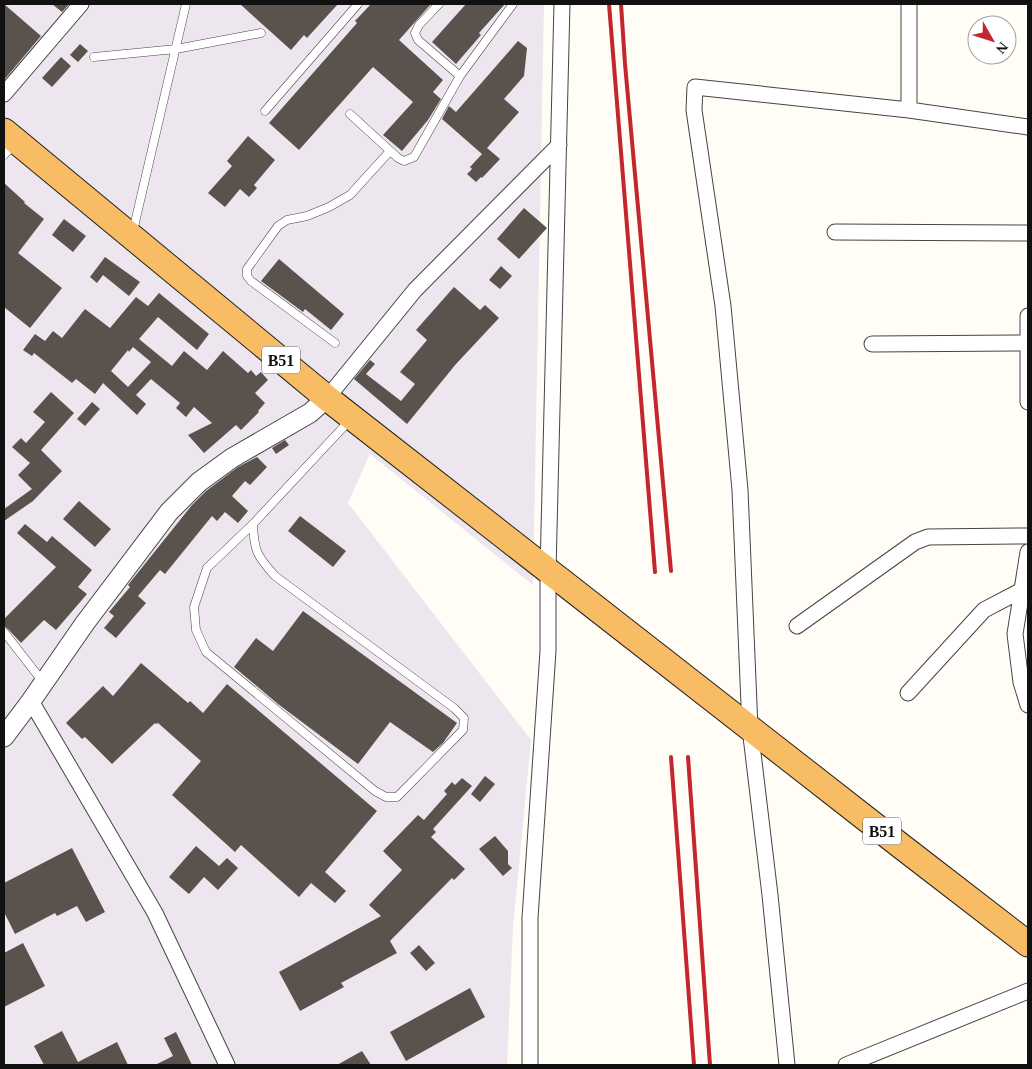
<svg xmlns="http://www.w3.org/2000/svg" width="1032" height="1069" font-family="Georgia,serif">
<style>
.industrial{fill:#eee6ef}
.building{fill:#5a524d;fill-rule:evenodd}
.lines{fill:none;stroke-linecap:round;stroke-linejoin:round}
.service-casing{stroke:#444;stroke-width:9}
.minor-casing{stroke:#444;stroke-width:17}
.tertiary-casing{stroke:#444;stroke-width:21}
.trunk-casing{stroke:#222;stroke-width:27}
.service{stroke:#fff;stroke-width:8}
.minor{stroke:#fff;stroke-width:15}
.tertiary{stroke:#fff;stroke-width:19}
.trunk{stroke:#f7bc64;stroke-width:25}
.rail{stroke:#c4262e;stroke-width:4}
.labels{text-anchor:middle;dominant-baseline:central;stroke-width:5;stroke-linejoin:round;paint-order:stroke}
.shield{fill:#fff;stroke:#585858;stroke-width:1}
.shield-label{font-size:16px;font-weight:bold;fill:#111}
</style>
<rect width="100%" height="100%" fill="#fffdf5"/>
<path class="industrial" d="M 4,4 L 544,4 L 533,585 L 370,454 L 348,503 L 531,740 L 513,928 L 507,1065 L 4,1065 Z"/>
<path class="building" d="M 4,4 L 41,36 L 4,80 Z
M 52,4 L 69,4 L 62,12 Z
M 240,4 L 338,4 L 307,38 L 304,35 L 291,50 Z
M 371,4 L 431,4 L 399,40 L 443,80 L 433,92 L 441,99 L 428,120 L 402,151 L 383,135 L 413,102 L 373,67 L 299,150 L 269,123 L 357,23 L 355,21 Z
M 466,4 L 505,4 L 479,33 L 481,35 L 456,64 L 432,42 Z
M 518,41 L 527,48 L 524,76 L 504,99 L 519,112 L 487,148 L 500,159 L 482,178 L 481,177 L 476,182 L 467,174 L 472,169 L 470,167 L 482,154 L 442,119 L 449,106 L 456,112 Z
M 80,44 L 88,51 L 78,62 L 70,55 Z
M 61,57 L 71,66 L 52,87 L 42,78 Z
M 248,136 L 275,160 L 254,185 L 257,188 L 249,197 L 240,189 L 225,207 L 208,193 L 232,166 L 227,161 Z
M 4,183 L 25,202 L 24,203 L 44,219 L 18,253 L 62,288 L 30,328 L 4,307 Z
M 524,208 L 547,228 L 519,259 L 497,239 Z
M 64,219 L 86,236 L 73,252 L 52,235 Z
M 105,257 L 140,282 L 129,296 L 103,275 L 97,283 L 90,277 Z
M 279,259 L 344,314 L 331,330 L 305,309 L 303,312 L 261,281 Z
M 501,266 L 512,276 L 500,289 L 489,280 Z
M 454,287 L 480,310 L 485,305 L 499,318 L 456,364 L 407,424 L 354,379 L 370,360 L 375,364 L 366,374 L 401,401 L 415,384 L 400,372 L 427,340 L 416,330 Z
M 159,293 L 209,334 L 197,350 L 158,317 L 139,339 L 172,366 L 184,351 L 207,370 L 223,351 L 248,373 L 251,370 L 256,376 L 261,372 L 268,380 L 255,393 L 265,403 L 258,411 L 259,412 L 241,430 L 236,425 L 204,453 L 188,435 L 212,423 L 194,407 L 186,417 L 176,408 L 180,403 L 151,379 L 136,395 L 146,404 L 137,415 L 103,383 L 95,394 L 76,379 L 72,383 L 34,353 L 32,356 L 23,350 L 35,334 L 45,341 L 53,331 L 62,338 L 85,309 L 110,328 L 136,297 L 148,306 ZM 133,347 L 151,362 L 128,387 L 111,371 L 128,350 L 129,352 Z
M 51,392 L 74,413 L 41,450 L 62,471 L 33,501 L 4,521 L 4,509 L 32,489 L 18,475 L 30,463 L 12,447 L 21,438 L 26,443 L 45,422 L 33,412 Z
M 92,402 L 100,409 L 85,426 L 77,419 Z
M 285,440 L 289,445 L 276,454 L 272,448 Z
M 257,457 L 267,467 L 250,485 L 245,481 L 232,496 L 248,511 L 238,523 L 225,512 L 217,521 L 212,516 L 165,574 L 160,570 L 138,596 L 146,603 L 116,638 L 104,628 L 114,616 L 109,612 L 130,587 L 128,585 L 192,505 L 206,491 L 238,467 Z
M 79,501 L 111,529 L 95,547 L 63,519 Z
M 300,516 L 346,551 L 333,567 L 288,531 Z
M 25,524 L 47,542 L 52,536 L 92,570 L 78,587 L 87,594 L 56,630 L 44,620 L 21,643 L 8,629 L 4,626 L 4,619 L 56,567 L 17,533 Z
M 303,611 L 457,723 L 443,743 L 433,752 L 390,722 L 358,764 L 278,704 L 234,667 L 256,638 L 273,651 Z
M 141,663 L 188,703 L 190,701 L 203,713 L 227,684 L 377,811 L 325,872 L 346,891 L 335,903 L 311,883 L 299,897 L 241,845 L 235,852 L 172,795 L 201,761 L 158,723 L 156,724 L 155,723 L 112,764 L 85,737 L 82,739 L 66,723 L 103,686 L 113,696 Z
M 485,776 L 495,784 L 480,802 L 471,794 Z
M 462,778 L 472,786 L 433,829 L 436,832 L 431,837 L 465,869 L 454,880 L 452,878 L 390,941 L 397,953 L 341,983 L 344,987 L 300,1011 L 279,972 L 381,916 L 369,905 L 402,870 L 383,851 L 418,815 L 424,820 L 447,794 L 444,791 L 452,782 L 455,785 Z
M 495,836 L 508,851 L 508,864 L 512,868 L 503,876 L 479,849 Z
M 196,846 L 219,866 L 227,858 L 238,868 L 218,890 L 204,877 L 189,894 L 169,877 Z
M 72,848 L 105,912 L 86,922 L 77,906 L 57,916 L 55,913 L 15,934 L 4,912 L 4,883 Z
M 23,943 L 45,986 L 4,1007 L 4,953 Z
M 419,945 L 435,963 L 426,971 L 410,953 Z
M 470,988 L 485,1017 L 406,1061 L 390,1032 Z
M 62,1031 L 78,1062 L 117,1042 L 128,1065 L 44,1065 L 34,1046 Z
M 176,1032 L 192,1065 L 155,1065 L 173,1056 L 164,1038 Z
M 362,1051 L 371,1065 L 337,1065 Z"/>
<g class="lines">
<g class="service-casing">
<path id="service" d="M 439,4 L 419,25 L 415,33 L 418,40 L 460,76
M 94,57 L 176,49 L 261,33
M 265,111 L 358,4
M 350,114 L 398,158 L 404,161 L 414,157 L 460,76 L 513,4
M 4,155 L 15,143
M 133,231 L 186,4
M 335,343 L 251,281 L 247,276 L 247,269 L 278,226 L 287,220 L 307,216 L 329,207 L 350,195 L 390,151
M 253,524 C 254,551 257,556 275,576 L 454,708 L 464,718 L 463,730 L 397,797 L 386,797 L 375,791 L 206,652 L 196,630 L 194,607 L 207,568 L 253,524 L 349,421
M 4,632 L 43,682"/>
</g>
<g class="minor-casing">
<path id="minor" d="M 4,94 L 81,4
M 909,110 L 909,4
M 835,232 L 1028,233
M 1028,316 L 1028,402
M 872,344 L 1027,343
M 327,398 L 415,290 L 559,145
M 1028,552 L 1015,634 L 1021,682 L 1028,705
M 797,626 L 915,542 L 928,537 L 1028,536
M 908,693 L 984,610 L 1022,590
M 31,701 L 155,913 L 227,1065
M 530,1065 L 530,918 L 548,651 L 548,571 L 562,4
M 787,1065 L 770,895 L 750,728 L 740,490 L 723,306 L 694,110 L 695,87 L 909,110 L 1028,127
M 846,1065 L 1028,991"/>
</g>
<g class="tertiary-casing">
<path id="tertiary" d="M 4,737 L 31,701 L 85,623 L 169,512 L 199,482 L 232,458 L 310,413 L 327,398"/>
</g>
<g class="trunk-casing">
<path id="trunk" d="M 4,131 L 327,398 L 901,846 L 1028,944"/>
</g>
<use href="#service" class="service"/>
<use href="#minor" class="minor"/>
<use href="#tertiary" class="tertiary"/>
<use href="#trunk" class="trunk"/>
<path class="rail" d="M 609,4 L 655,572
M 621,4 L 625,64 L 671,571
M 671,757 L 694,1065
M 688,757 L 710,1065"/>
</g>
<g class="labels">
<g class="shield">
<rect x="262" y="346.5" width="38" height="27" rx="4"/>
<rect x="863" y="817.5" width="38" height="27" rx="4"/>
</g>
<g class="shield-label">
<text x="281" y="360">B51</text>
<text x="882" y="831">B51</text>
</g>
</g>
<rect width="1032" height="1069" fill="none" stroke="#111111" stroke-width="10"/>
<g transform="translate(992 40) rotate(129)"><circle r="24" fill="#ffffff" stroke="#a0a0a0"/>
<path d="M0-4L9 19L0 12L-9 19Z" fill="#c4262e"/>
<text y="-8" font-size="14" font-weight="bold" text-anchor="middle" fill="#111111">N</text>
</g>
</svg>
